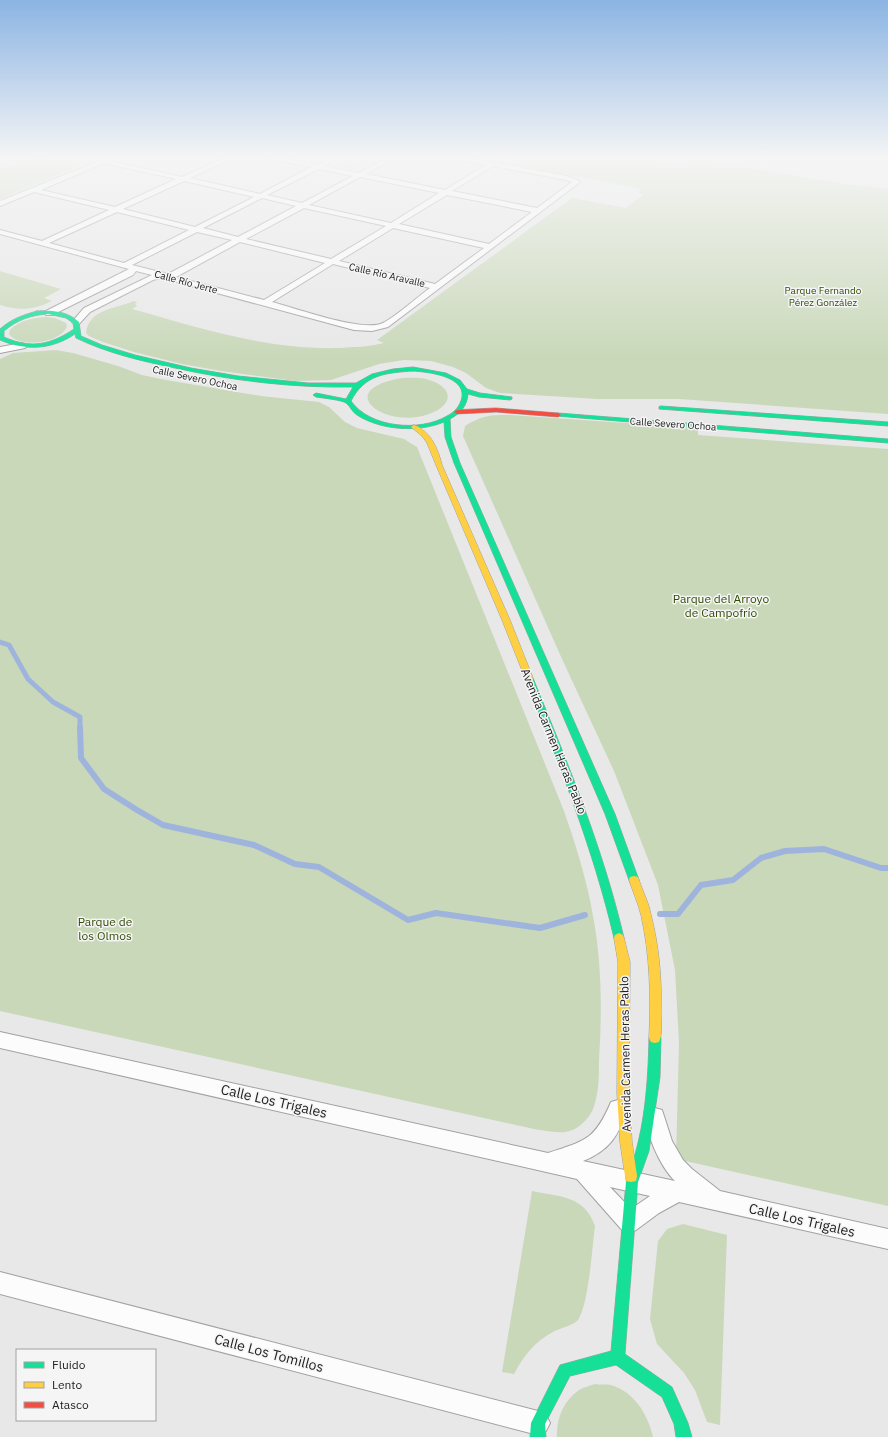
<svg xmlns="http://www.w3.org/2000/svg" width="888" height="1437" font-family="'IBM Plex Sans',sans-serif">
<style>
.green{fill:#c9d8b9}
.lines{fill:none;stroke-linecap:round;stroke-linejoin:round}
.stream-far1{stroke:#9fb4dc;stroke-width:5}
.stream{stroke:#9fb4dc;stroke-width:6}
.street-casing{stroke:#a1a1a2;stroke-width:2}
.fast-casing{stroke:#a1a1a2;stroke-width:1}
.slow-casing{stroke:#a1a1a2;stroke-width:1}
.jam-casing{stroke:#a1a1a2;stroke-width:1}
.street{fill:#fcfcfc;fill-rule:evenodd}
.fast{fill:#16e098;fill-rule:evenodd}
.slow{fill:#ffcf43;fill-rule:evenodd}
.jam{fill:#f24e42;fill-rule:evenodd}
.labels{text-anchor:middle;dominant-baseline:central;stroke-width:3;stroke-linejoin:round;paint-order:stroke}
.far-street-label{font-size:10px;fill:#222223;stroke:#f5f5f6}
.far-park-label{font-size:10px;fill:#324b03;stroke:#f5f5f6}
.park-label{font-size:12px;fill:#324b03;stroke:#f5f5f6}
.street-label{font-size:12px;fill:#222223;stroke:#f5f5f6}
.near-street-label{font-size:14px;fill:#222223;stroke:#f5f5f6}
</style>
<rect width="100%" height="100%" fill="#e8e8e9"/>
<path class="green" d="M 57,157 L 101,157 L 0,199 L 0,173 Z
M 354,157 L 376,157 L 352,170 L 335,166 Z
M 521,157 L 641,157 L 683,168 L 683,157 L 688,157 L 849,185 L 888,189 L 888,414 L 679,399 L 598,399 L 500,393 L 486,388 L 466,373 L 453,367 L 431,361 L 404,360 L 379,364 L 331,380 L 295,381 L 221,371 L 182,364 L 134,352 L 103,342 L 89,336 L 86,333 C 89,308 117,309 133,301 L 137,302 L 135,304 L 137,306 L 132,309 C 200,328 267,350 338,348 C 354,347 369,347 384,343 L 377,340 L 572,198 L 626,208 L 643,195 L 638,193 L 642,189 L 510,164 Z
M 0,271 L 61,289 L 44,298 L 52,301 C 34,310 20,311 0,305 Z
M 46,317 L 55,318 L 66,323 L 67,326 C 62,343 19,349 9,334 L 10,330 C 19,320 33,318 46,317 Z
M 56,350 L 73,353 L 118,366 L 142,375 L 166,380 L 261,396 L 319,402 L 329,407 L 345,422 L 357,428 L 404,439 L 417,447 L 564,811 C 576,846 587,880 593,916 C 602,963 602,1012 599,1061 C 599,1076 599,1091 594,1106 C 592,1114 585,1122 578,1127 C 566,1136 548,1131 534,1129 L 0,1011 L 0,359 L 13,353 Z
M 402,378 C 411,378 421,377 429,380 C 455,388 453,406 429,414 C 385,430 331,390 402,378 Z
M 510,415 L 698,428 L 698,435 L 888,449 L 888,1206 L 676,1159 L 679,1043 L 675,970 L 658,885 L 614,771 L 562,659 L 463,436 L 465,426 C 483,415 490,415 510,415 Z
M 532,1191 C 560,1197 584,1195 595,1226 C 592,1248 589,1303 578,1320 C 574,1325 560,1328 553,1332 C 535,1341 523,1357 514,1374 L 502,1372 Z
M 683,1224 L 727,1235 L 720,1425 L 707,1422 L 695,1390 L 684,1373 L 657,1344 L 650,1319 L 658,1241 L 667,1229 Z
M 595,1384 C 600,1385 606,1384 611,1385 C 634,1392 648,1414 653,1437 L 557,1437 C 556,1419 564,1400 579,1390 C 584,1387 590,1386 595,1384 Z"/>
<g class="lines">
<path class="stream-far1" d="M 0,642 L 9,645 L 28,679 L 53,702 L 80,717 L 80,728"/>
<path class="stream" d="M 80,727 L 81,758 L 104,789 L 137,810 L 163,825 L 254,845 L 295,864 L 319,867 L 408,920 L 436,913 L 540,928 L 585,915
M 660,914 L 678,914 L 701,885 L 733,880 L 761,858 L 785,851 L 824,849 L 881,868 L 888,868"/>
<g class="street-casing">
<path id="street" d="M 109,157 L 114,158 L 110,161 L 182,177 L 226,157 L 234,157 L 233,158 L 190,178 L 260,194 L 311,167 L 269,159 L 266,157 L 277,157 L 317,165 L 333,157 L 340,157 L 324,166 L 358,173 L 389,157 L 396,157 L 366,174 L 445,190 L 486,165 L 455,159 L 452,157 L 464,157 L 567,176 L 578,180 L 580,182 L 388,327 L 372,331 L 354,330 L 161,278 L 153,280 L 90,312 L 79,324 L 76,325 L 72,322 L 84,308 L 152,275 L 136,271 L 133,275 L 52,315 L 46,315 L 45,313 L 46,311 L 129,269 L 0,234 L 0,230 L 42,241 L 109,210 L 34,192 L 0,206 L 0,201 ZM 104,163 L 176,179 L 115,207 L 41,190 ZM 493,166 L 566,180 L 572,182 L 537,208 L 452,191 ZM 319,169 L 353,176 L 302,203 L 267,195 ZM 360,177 L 439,193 L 391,223 L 309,205 ZM 184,181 L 254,197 L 195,227 L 123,209 ZM 447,195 L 532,212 L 489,244 L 399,224 ZM 262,198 L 296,206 L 238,237 L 203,228 ZM 304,208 L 386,226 L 331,259 L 246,239 ZM 117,212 L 189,230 L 124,263 L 49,243 ZM 393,228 L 484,248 L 435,284 L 339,261 ZM 197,232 L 232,240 L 168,274 L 132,265 ZM 240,242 L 325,263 L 264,300 L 176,277 ZM 333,264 L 430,288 C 416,298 398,315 383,323 C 364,333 295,308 272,302 Z
M 22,343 L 27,346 L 25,348 L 0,353 L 0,347 Z
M 0,1032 L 548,1153 C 585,1141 595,1140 611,1102 L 618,1100 L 625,1102 L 628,1109 C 618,1136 610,1150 583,1161 L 675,1181 C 662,1169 641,1128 648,1110 L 655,1108 L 662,1110 L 672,1141 L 683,1160 L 692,1169 L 720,1191 L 888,1229 L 888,1249 L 679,1202 L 659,1213 L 636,1230 L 629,1233 L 622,1230 L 577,1179 L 0,1048 ZM 610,1187 L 650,1196 L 631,1209 Z
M 0,1272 L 538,1411 L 546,1415 L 550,1423 L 546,1431 L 538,1435 L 0,1294 Z"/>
</g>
<g class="fast-casing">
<path id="fast" d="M 37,311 C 52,310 67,311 79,322 L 81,336 L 102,345 L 135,355 L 191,368 L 238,376 L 308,383 L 356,383 L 372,374 L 393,369 L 413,367 L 446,373 L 460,380 L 467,389 L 480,393 L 512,397 L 512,399 L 510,400 L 479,397 L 468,394 C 467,406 461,413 450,419 L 451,437 L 460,463 L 615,814 L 639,880 L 638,883 L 634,884 L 630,883 L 629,880 L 605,814 L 454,463 L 445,437 L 444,422 C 418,433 380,430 357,415 C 352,412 350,406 346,403 C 342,400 322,398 316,397 L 313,395 L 316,393 L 346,399 L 353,387 C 293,388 234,381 175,368 C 141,361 107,353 76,338 L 75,334 C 51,350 26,351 0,340 L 0,329 C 11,319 23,315 37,311 ZM 48,314 L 66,318 L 73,323 L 74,329 C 50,345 31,349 4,337 L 4,331 C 17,320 31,315 48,314 ZM 413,371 C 428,372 465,376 462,397 C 460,406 455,412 447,416 C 420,432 370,428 351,401 C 365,374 386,373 413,371 Z
M 661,406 L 888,422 L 888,426 L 659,409 L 659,407 Z
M 558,413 L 888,439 L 888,443 L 556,416 L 556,414 Z
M 529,675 L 533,678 C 568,764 603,848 624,938 L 623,941 L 619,943 L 615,941 L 614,938 C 593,848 559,764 525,678 Z
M 655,1033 L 659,1034 L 661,1038 L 660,1077 L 649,1151 L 638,1182 L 625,1354 L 672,1387 L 688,1423 L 692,1437 L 676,1437 L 674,1424 L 662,1397 L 616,1365 L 570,1376 L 545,1424 L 546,1437 L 530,1437 L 531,1423 L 560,1365 L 611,1351 L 626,1182 L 625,1176 L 626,1171 L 630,1170 C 645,1128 648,1082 649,1038 L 651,1034 Z"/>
</g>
<g class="slow-casing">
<path id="slow" d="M 47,157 L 52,157 L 0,172 L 0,170 Z
M 414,425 C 431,431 438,449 442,465 L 510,620 L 533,678 L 532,680 L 526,680 L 525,678 L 502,620 L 436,465 L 427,443 L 422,436 L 411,427 Z
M 634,876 L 638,877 L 639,880 C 643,892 649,903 651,915 C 659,946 662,979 661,1011 C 661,1021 663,1033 659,1042 L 655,1043 L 651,1042 L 649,1038 C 651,997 650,955 641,915 C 638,903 633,892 629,880 L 630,877 Z
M 619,933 L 623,935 L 624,938 L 630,962 L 629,1093 L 632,1142 L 637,1176 L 636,1181 L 631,1182 L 626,1181 L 625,1176 L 620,1142 L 617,1093 L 618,962 L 614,938 L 615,935 Z"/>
</g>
<g class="jam-casing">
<path id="jam" d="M 496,408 L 558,413 L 561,415 L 558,417 L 496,412 L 457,414 L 454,412 L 457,410 Z"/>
</g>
<use href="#street" class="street"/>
<use href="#fast" class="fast"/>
<use href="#slow" class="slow"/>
<use href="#jam" class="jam"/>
</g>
<linearGradient id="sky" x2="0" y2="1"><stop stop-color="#8bb4e3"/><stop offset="0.44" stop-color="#f5f5f5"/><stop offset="1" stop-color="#f5f5f5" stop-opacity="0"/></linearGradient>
<rect width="888" height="358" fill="url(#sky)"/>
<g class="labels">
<g class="far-street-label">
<text transform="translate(387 275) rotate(13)">Calle Río Aravalle</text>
<text transform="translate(186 282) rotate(15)">Calle Río Jerte</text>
<text transform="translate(195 378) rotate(12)">Calle Severo Ochoa</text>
<text transform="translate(673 424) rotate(4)">Calle Severo Ochoa</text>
</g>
<g class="far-park-label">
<text x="823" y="290">Parque Fernando<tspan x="823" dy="12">Pérez González</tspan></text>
</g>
<g class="park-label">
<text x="721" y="598">Parque del Arroyo<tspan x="721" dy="14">de Campofrío</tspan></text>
<text x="105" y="921">Parque de<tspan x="105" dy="14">los Olmos</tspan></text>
</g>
<g class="street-label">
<text transform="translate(554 741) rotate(68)">Avenida Carmen Heras Pablo</text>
<text transform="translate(625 1054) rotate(-91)">Avenida Carmen Heras Pablo</text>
</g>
<g class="near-street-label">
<text transform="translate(274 1101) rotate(13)">Calle Los Trigales</text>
<text transform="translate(802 1220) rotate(13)">Calle Los Trigales</text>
<text transform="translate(269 1353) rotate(15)">Calle Los Tomillos</text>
</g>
</g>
<rect x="16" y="1349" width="140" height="72" fill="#f5f5f6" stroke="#a1a1a2"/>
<rect x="24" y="1362" width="20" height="6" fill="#16e098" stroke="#a1a1a2"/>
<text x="52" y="1369" font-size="12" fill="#222223">Fluido</text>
<rect x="24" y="1382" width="20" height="6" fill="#ffcf43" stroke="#a1a1a2"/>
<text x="52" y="1389" font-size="12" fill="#222223">Lento</text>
<rect x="24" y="1402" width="20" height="6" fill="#f24e42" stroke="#a1a1a2"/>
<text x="52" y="1409" font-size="12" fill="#222223">Atasco</text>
</svg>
